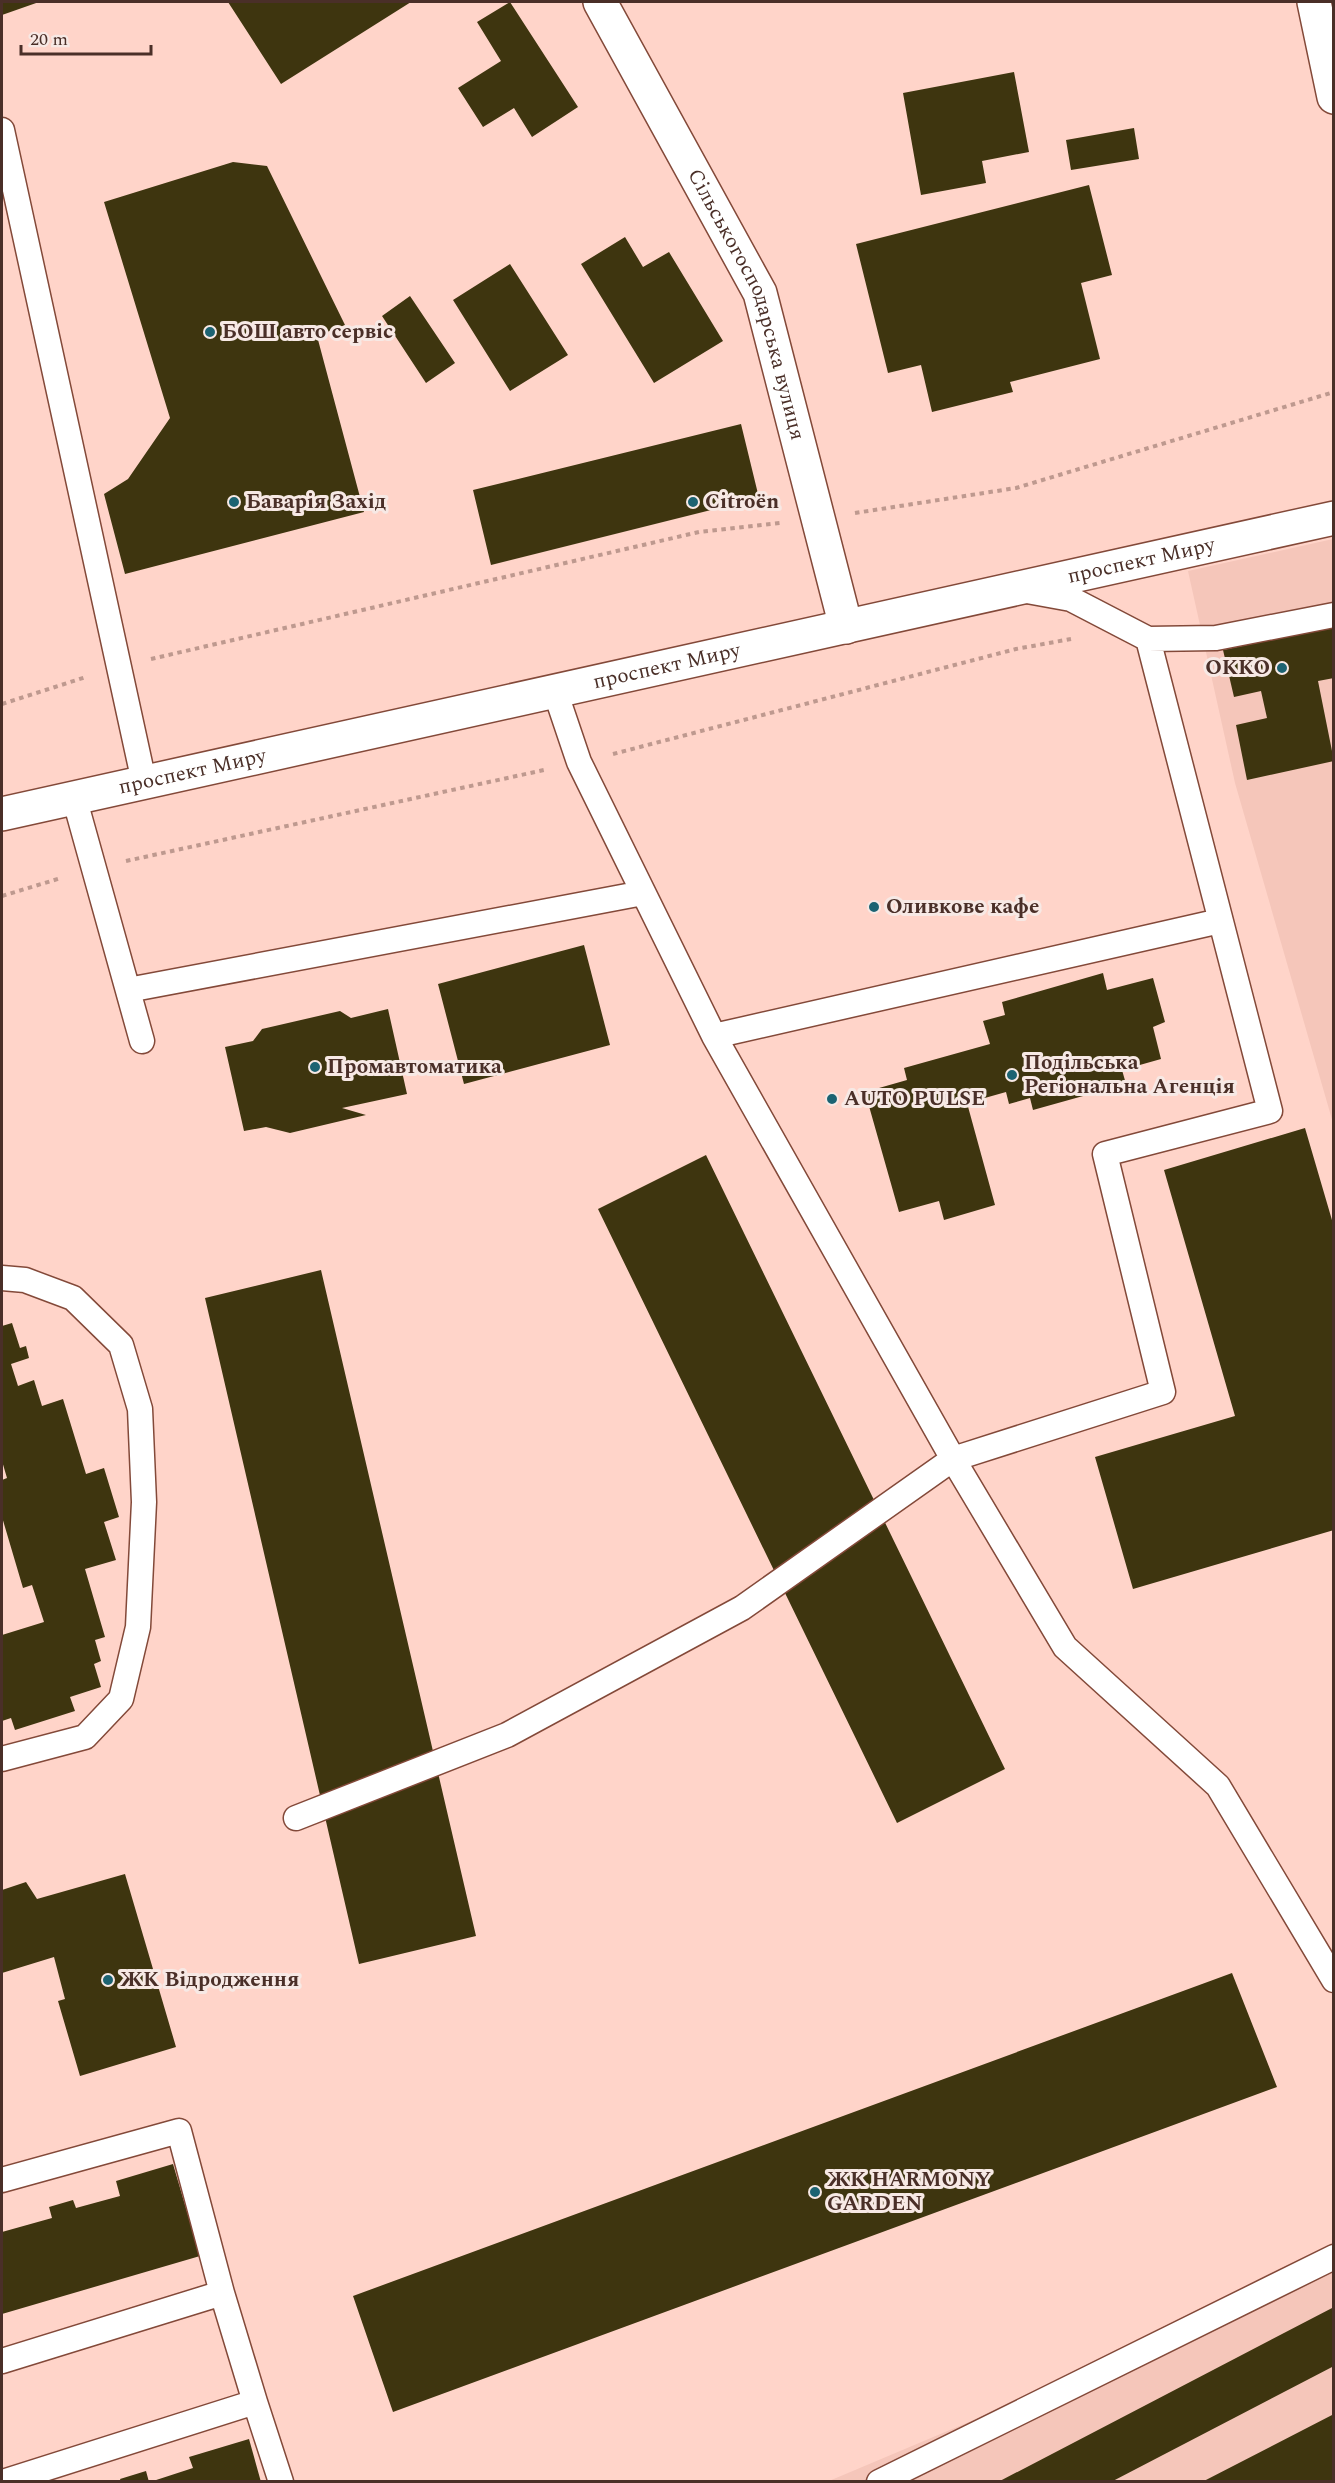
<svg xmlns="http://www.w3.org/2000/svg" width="1335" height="2483" font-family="Spectral,serif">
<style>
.built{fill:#f5c6ba}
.building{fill:#3e350f}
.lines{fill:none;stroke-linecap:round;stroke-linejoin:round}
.lane-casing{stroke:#834939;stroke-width:27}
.street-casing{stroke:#834939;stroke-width:36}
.primary-casing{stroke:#834939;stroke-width:36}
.path{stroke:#be998f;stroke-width:4;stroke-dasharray:4.5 4.5;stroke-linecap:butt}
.lane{stroke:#fff;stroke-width:24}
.street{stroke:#fff;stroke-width:33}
.primary{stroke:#fff;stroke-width:33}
.poi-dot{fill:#1c6372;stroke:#f7e9e5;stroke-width:2}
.labels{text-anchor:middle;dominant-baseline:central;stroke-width:6;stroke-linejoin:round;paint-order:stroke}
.street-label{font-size:21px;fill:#4a2f28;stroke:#f7e9e5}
.poi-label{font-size:21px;font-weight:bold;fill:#4a2f28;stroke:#f7e9e5;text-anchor:start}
</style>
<rect width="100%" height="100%" fill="#ffd4c9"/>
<path class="built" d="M 1333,539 L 1333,1123 L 1235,783 L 1188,571 Z
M 1333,2268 L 1333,2481 L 829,2481 Z"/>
<path class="building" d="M 2,2 L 39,2 L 2,15 Z
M 228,2 L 411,2 L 281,84 Z
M 510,2 L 578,107 L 532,137 L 514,108 L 483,127 L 458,88 L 501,61 L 477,22 Z
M 1014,72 L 1029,152 L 982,161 L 986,183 L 921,195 L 903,93 Z
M 1134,128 L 1139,159 L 1071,170 L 1066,140 Z
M 233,162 L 267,166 L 345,325 L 317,336 L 364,512 L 125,574 L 104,494 L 128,479 L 170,418 L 104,202 Z
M 1089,185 L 1112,275 L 1081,283 L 1100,359 L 1010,382 L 1013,392 L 932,412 L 921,365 L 888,373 L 856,244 Z
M 625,237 L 643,267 L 669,252 L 723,341 L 654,383 L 581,264 Z
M 510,264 L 568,355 L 510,391 L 453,300 Z
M 410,296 L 455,363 L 426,383 L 382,316 Z
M 741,424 L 759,498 L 491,565 L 473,490 Z
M 1332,627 L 1334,678 L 1318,681 L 1334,761 L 1247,780 L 1236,725 L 1267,718 L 1261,691 L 1234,697 L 1223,650 Z
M 584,945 L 610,1045 L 464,1084 L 438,984 Z
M 1103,973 L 1107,990 L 1153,978 L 1165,1022 L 1153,1027 L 1161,1059 L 1122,1070 L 1126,1084 L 1033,1110 L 1030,1098 L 1009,1104 L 1006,1092 L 967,1103 L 995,1205 L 944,1220 L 939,1201 L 899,1212 L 865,1092 L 907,1080 L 904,1068 L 990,1044 L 983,1021 L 1005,1015 L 1002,1002 Z
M 388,1009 L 407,1094 L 342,1108 L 366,1115 L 290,1133 L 266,1127 L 244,1131 L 225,1047 L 253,1041 L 262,1029 L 340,1011 L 351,1018 Z
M 1305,1128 L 1334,1227 L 1334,1530 L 1133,1589 L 1095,1457 L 1235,1416 L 1164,1170 Z
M 706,1155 L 1005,1769 L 897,1823 L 598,1209 Z
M 321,1270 L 476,1936 L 359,1964 L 205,1298 Z
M 12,1323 L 20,1348 L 26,1346 L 29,1358 L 11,1364 L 18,1386 L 34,1380 L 42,1406 L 63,1399 L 86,1474 L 104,1468 L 119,1517 L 104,1522 L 116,1560 L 85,1569 L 105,1637 L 95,1640 L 101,1661 L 94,1664 L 101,1687 L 70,1697 L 75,1711 L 15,1730 L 11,1718 L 2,1721 L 2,1635 L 44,1622 L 32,1585 L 23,1588 L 2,1517 L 2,1480 L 7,1478 L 2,1461 L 2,1326 Z
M 125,1874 L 176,2047 L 80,2076 L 58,2001 L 65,1999 L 54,1957 L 2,1973 L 2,1890 L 26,1882 L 37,1899 Z
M 1232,1973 L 1277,2087 L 393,2412 L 353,2296 Z
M 173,2164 L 200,2256 L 2,2314 L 2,2232 L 52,2218 L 49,2207 L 73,2200 L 76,2208 L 120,2196 L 116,2181 Z
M 1334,2307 L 1334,2366 L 1111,2482 L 998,2482 Z
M 1334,2414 L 1334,2482 L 1202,2482 Z
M 249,2439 L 261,2482 L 150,2482 L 193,2468 L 189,2457 Z
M 146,2471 L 149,2482 L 121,2482 L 120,2479 Z"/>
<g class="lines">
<g class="lane-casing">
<path id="lane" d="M 2,130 L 144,782
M 1027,591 L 1071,599 L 1148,639 L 1216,638 L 1334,615
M 555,691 L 579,762 L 714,1036 L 953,1459 L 1065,1647 L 1218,1786 L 1334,1980
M 74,797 L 142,1041
M 128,990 L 643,893
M 714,1036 L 1220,921
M 2,1278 L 25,1280 L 73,1298 L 121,1345 L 140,1409 L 144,1502 L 138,1627 L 121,1699 L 85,1737 L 2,1759
M 296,1818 L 507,1735 L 742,1608 L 953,1459 L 1163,1392 L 1105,1154 L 1270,1111 L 1148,639
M 2,2180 L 179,2131 L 222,2293
M 2,2361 L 222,2293 L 255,2402 L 3,2482
M 255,2402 L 281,2482
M 879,2482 L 1334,2257"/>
</g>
<g class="street-casing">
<g id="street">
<path id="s1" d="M 600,2 L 760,293 L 846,627"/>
<path d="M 1314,2 L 1334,97"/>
</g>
</g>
<g class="primary-casing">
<g id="primary">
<path id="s2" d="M 2,814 L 1334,518"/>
</g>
</g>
<path class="path" d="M 855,513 L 1016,488 L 1334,392
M 151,659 L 699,532 L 780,523
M 2,704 L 86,677
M 613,754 L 1016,649 L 1071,639
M 126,861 L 544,770
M 2,896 L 61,878"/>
<use href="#lane" class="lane"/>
<use href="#street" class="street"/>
<use href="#primary" class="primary"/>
</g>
<g class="poi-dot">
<circle cx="210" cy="332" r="6"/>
<circle cx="234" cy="502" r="6"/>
<circle cx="693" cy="502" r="6"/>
<circle cx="1282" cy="668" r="6"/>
<circle cx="874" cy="907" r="6"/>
<circle cx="315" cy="1067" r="6"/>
<circle cx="1012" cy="1075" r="6"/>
<circle cx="832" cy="1099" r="6"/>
<circle cx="108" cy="1980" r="6"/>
<circle cx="815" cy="2192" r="6"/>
</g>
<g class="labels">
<g class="street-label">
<text stroke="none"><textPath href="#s1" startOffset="338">Сільськогосподарська вулиця</textPath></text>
<text stroke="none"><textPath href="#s2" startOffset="1167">проспект Миру</textPath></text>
<text stroke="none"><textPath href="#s2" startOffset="681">проспект Миру</textPath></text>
<text stroke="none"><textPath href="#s2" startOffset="195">проспект Миру</textPath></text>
</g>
<g class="poi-label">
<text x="222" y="332">БОШ авто сервіс</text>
<text x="246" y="502">Баварія Захід</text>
<text x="705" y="502">Citroën</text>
<text x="1270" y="668" text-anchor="end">ОККО</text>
<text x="886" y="907">Оливкове кафе</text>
<text x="1024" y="1063">Подільська<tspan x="1024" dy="24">Регіональна Агенція</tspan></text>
<text x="327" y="1067">Промавтоматика</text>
<text x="844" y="1099">AUTO PULSE</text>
<text x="120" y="1980">ЖК Відродження</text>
<text x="827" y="2180">ЖК HARMONY<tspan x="827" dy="24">GARDEN</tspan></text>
</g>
</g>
<rect width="1335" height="2483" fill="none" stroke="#4a2f28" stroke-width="6"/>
<path d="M21 45v9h130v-9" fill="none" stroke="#4a2f28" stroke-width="3"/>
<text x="30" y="45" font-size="18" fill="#4a2f28" stroke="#f7e9e5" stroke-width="4.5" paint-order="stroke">20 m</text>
</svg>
